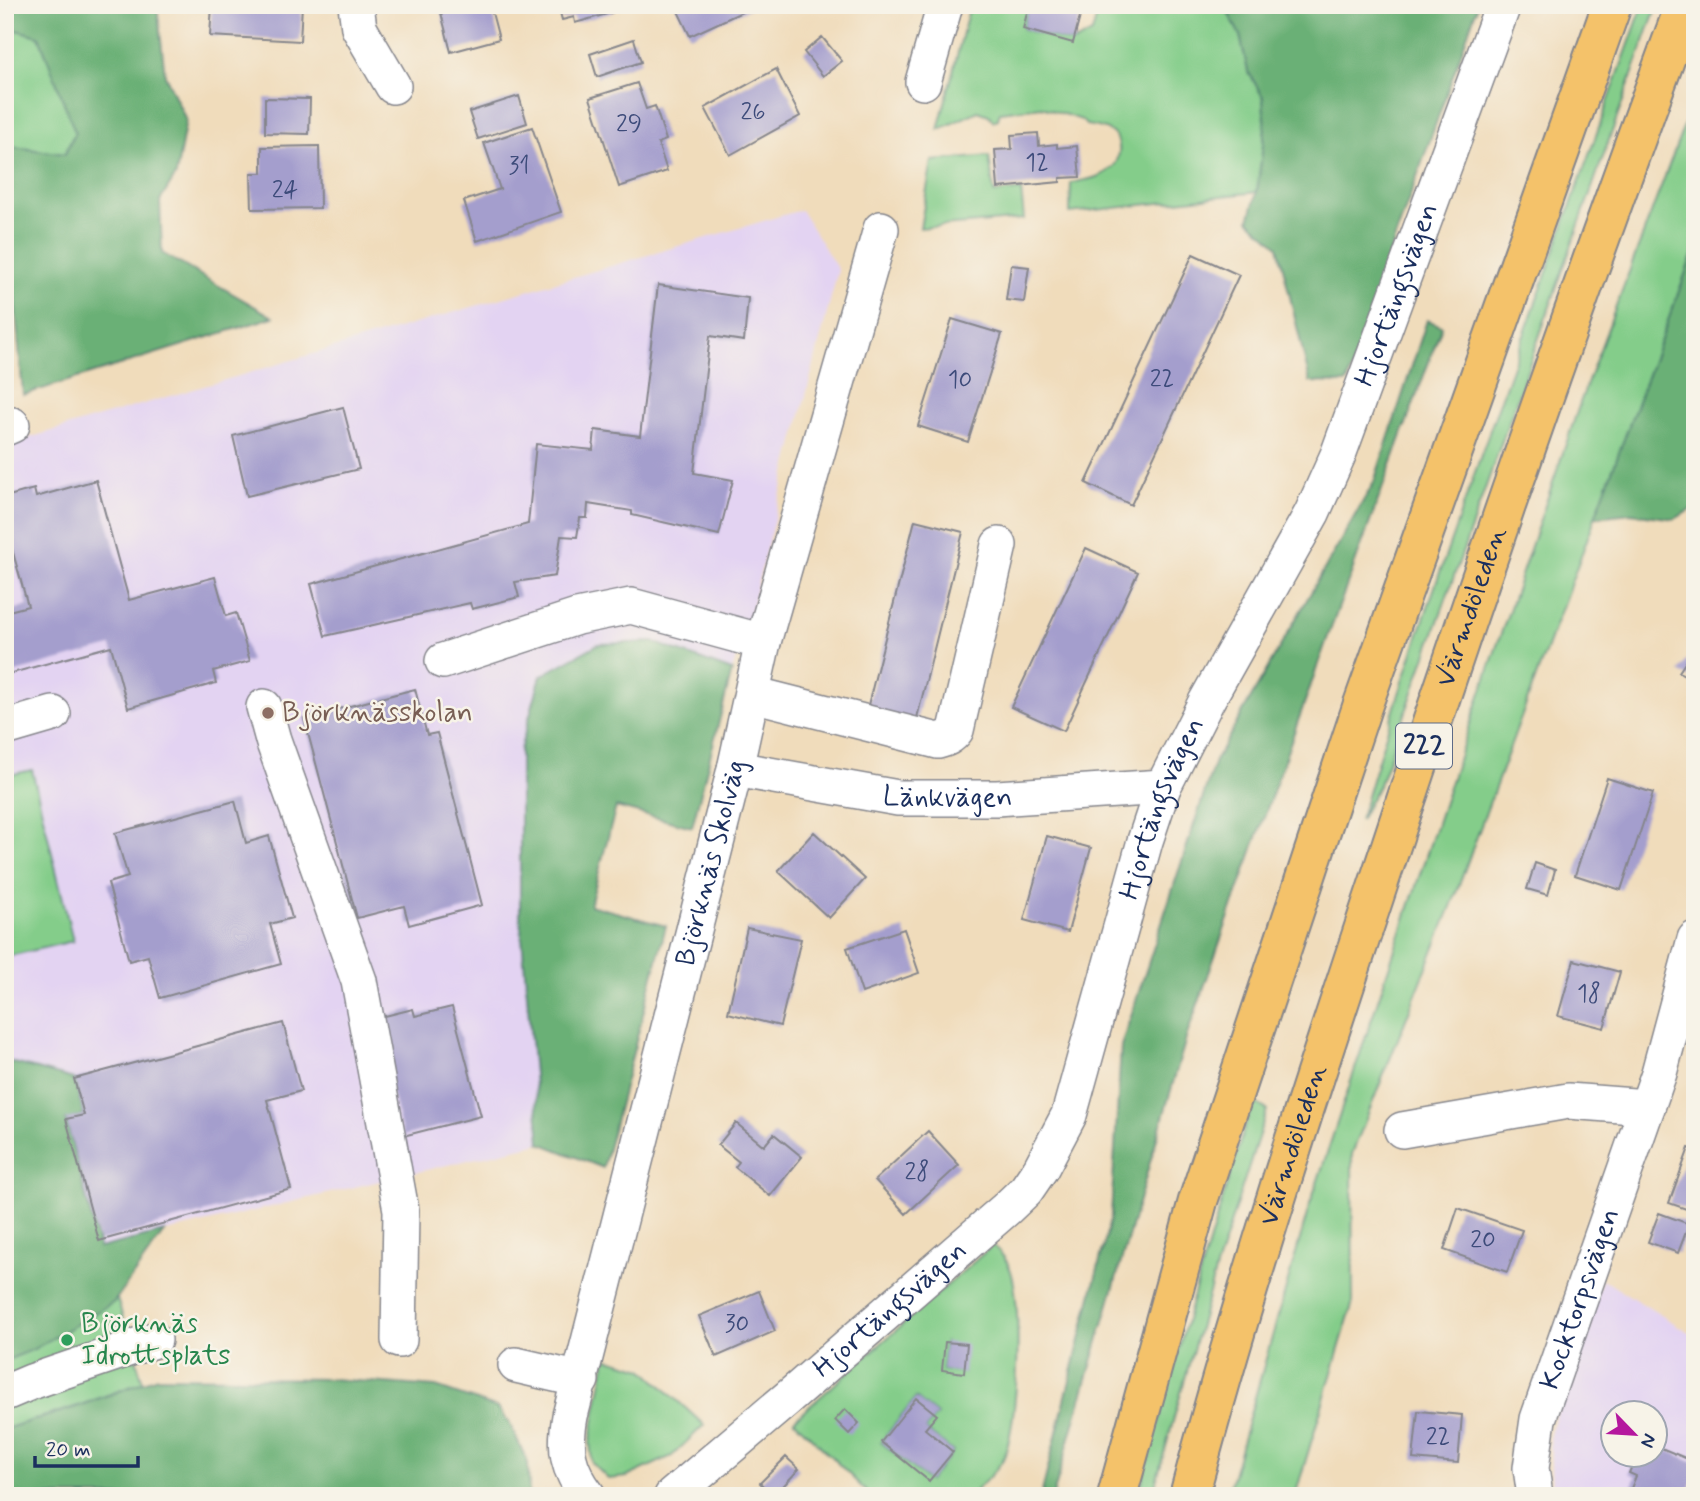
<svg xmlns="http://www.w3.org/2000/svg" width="1700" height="1501" font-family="Mynerve,sans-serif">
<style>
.built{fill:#e3d3f2;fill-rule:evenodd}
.green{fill:#84cd8a;stroke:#507e74;stroke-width:2;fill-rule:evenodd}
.forest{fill:#6bb076;stroke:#43706a;stroke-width:2}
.building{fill:#a49ecd}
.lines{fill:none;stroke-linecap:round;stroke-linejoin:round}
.minor-casing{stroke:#86868c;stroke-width:38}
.highway-casing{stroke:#86868c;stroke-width:42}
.minor{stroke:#fff;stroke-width:35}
.highway{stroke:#f4c26a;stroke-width:38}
.education-dot{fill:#8d6e63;stroke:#f7f3e8;stroke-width:2.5}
.leisure-dot{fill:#2e9e5b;stroke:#f7f3e8;stroke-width:2.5}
.labels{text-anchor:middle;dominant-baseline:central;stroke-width:5;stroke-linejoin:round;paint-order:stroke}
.number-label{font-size:24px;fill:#3d4b7a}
.shield{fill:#f7f3e8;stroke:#5d6a87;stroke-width:2}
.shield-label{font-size:26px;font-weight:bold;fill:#1b2f5e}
.street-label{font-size:28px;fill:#1b2f5e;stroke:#f7f3e8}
.education-label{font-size:28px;fill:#785e54;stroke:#f7f3e8;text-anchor:start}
.leisure-label{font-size:28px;fill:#27864d;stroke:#f7f3e8;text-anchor:start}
</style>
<rect width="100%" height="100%" fill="#f7f3e8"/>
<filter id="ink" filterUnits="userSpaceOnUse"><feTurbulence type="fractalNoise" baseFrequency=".0143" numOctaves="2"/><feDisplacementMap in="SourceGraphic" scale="14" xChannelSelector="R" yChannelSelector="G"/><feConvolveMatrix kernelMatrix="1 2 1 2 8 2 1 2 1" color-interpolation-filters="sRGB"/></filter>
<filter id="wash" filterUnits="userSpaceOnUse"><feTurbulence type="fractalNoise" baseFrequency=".00686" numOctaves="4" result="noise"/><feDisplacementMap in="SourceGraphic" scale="28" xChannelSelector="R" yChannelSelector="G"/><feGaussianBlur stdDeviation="1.57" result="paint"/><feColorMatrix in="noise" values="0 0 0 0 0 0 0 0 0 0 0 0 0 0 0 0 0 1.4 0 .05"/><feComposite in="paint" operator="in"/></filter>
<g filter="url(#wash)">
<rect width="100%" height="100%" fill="#f0dcbb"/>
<path class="built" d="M 801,210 L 838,270 L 751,609 L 732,671 L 653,642 L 520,750 L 520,915 L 540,1143 L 81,1252 L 5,1219 L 5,445 Z
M 1602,1279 L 1695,1336 L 1695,1477 L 1687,1496 L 1552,1496 L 1550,1434 ZM 1612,1414 L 1654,1414 L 1654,1456 L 1612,1456 Z"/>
<path class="green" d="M 970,5 L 1029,5 L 1023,29 L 1073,43 L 1092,33 L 1100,5 L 1224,5 L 1240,35 L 1248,71 L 1263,97 L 1265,129 L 1257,192 L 1070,213 L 1071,183 C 1084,180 1097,179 1108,171 C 1115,167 1118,161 1119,153 C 1122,131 1103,127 1086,125 L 1082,120 L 1042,107 L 1000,112 L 998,119 L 993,121 L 989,115 L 978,111 L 938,130 Z
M 1643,5 L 1657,5 L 1383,776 L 1360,820 C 1400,683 1448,548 1496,413 C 1544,277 1593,141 1643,5 Z
M 5,27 L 39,36 L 75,132 L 65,154 L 14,147 L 5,150 Z
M 1695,96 L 1695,248 L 1452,904 L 1352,1154 L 1353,1302 L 1295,1496 L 1227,1496 L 1309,1207 L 1464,742 L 1581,400 Z
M 989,156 L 994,193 L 1021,190 L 1024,219 L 920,228 L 932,161 Z
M 32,770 L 73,941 L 5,957 L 5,776 Z
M 1256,1103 L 1267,1110 L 1216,1268 L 1152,1496 L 1138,1496 L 1200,1273 L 1248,1116 Z
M 5,1233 L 117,1299 L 143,1382 L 75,1407 L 5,1429 Z
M 993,1245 C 999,1251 1006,1259 1009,1266 C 1024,1298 1018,1428 1003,1459 C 999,1469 979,1487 971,1496 L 871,1496 L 794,1420 ZM 945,1343 L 963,1372 L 942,1370 ZM 916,1398 L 937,1415 L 925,1429 L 953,1452 L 929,1481 L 881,1442 Z
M 606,1358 L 643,1369 L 704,1425 L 672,1456 L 627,1477 L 608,1479 L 592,1463 L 590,1443 Z"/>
<path class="forest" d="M 7,5 L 157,5 L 165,75 L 186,120 L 176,175 L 160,201 L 162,253 L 273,317 L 23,395 L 12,267 L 5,242 L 5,150 L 14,147 L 65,154 L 75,132 L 39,36 L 5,27 Z
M 1224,5 L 1478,5 L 1393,244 L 1347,383 L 1310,382 L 1278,246 L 1249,220 L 1257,192 L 1265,129 L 1263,97 L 1248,71 L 1240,35 Z
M 1695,248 L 1695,507 L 1675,519 L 1631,513 L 1595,517 Z
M 1427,320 L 1442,326 L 1326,642 L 1187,1035 L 1053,1496 L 1041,1496 L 1111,1216 L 1121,1046 L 1215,761 L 1374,482 Z
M 653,642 L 732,671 L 692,827 L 616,807 L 590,905 L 666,926 L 603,1168 L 540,1143 L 520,915 L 520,750 L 541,676 L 598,644 Z
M 5,1058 L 11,1062 L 74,1079 L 84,1115 L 66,1120 L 99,1248 L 164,1232 L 114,1302 L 34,1349 L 5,1361 Z
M 157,1377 L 332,1379 L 436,1387 L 498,1408 L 509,1422 L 528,1463 L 529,1496 L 5,1496 L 5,1429 L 76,1407 Z"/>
<g id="blocks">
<path class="building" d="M 212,5 L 302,5 L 300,41 L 210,36 Z
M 439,5 L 490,5 L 499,39 L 451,52 Z
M 558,5 L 612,5 L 614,12 L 575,23 L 574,17 L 562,20 Z
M 675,5 L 757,5 L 690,36 Z
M 1029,5 L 1083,5 L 1073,43 L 1023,29 Z
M 822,37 L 842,61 L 823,76 L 804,52 Z
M 634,39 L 641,62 L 597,77 L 590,54 Z
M 776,69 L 800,116 L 730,155 L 705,108 Z
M 637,83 L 646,109 L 655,106 L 666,140 L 658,143 L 667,171 L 619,187 L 590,98 Z
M 519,96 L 527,123 L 478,139 L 469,112 Z
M 265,98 L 310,99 L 309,134 L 265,133 Z
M 532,127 L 561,212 L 477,241 L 464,201 L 500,189 L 484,143 Z
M 1038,133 L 1039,146 L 1057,144 L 1057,148 L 1077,146 L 1080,177 L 1060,178 L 1060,182 L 998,188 L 995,150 L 1012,149 L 1011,135 Z
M 319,146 L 320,208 L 252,209 L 251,173 L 262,173 L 262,147 Z
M 1193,254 L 1239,275 L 1131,505 L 1086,483 Z
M 1011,265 L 1029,267 L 1024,302 L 1006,300 Z
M 658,285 L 748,298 L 744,341 L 710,336 L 694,473 L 733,480 L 719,535 L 632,515 L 632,511 L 588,504 L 587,518 L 580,518 L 577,537 L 561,536 L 555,576 L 515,582 L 519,597 L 472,609 L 470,603 L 325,636 L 311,584 L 528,524 L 536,444 L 593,450 L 595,430 L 640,436 Z
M 952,319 L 1002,334 L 968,442 L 918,426 Z
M 343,407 L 359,469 L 247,496 L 233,436 Z
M 96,480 L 129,600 L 215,577 L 226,616 L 236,613 L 250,661 L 213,671 L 216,683 L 128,708 L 111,646 L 5,675 L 5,612 L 28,606 L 5,524 L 5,497 L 34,489 L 36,497 Z
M 915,520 L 963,532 L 916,722 L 867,709 Z
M 1086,548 L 1138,572 L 1064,731 L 1011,707 Z
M 1695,648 L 1695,681 L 1679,672 Z
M 415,689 L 427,735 L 437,733 L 482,905 L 409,925 L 404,906 L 357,918 L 304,718 Z
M 1607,778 L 1653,793 L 1621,890 L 1575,875 Z
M 235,801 L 246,843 L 269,836 L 292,918 L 270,924 L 281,964 L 160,998 L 148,956 L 129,961 L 108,883 L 128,877 L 115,833 Z
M 814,832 L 865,879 L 829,918 L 778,871 Z
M 1047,836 L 1091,848 L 1068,932 L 1024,920 Z
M 1535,863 L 1555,870 L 1548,895 L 1527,889 Z
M 747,928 L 801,939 L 780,1026 L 728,1013 Z
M 904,929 L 919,973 L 862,993 L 847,948 Z
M 1574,960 L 1620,972 L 1604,1028 L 1558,1016 Z
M 452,1007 L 481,1116 L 403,1136 L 373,1019 L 413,1009 L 415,1016 Z
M 283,1023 L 301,1091 L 267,1100 L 291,1189 L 99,1241 L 66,1119 L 84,1115 L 74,1079 Z
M 736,1123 L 764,1146 L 774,1134 L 802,1157 L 770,1196 L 735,1167 L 739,1162 L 718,1145 Z
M 928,1131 L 959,1165 L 906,1214 L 875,1180 Z
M 1689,1148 L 1695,1150 L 1695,1212 L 1669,1203 Z
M 1458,1208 L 1522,1230 L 1507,1272 L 1444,1250 Z
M 1659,1213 L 1689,1224 L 1678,1253 L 1648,1242 Z
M 759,1291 L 775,1331 L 716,1357 L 699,1316 Z
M 945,1342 L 967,1344 L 964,1373 L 942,1370 Z
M 916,1398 L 937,1415 L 925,1429 L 953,1452 L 929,1481 L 881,1442 Z
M 845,1409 L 859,1423 L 849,1434 L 835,1420 Z
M 1418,1411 L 1462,1415 L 1458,1463 L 1413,1459 Z
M 1654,1445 L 1695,1462 L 1695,1477 L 1687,1496 L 1628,1496 L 1636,1476 L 1629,1473 L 1636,1456 L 1654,1456 Z
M 786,1457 L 799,1469 L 774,1496 L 760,1483 Z"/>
</g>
</g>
<g filter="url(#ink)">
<use href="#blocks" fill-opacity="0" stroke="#86868c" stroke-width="2"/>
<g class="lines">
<g class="minor-casing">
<g id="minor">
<path d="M 356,5 L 359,28 L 393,86"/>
<path d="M 923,82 L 945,5"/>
<path d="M 5,428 L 12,425"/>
<path d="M 443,661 L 577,617 L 631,606 L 763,642"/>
<path d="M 752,694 L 938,741 C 946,739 951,737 956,730 L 999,545"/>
<path d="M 264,707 L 273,740 L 359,981 L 401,1210 L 399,1340"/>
<path d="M 5,728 L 53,714"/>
<path id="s1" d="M 735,769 L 898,798 L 997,798 L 1163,787"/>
<path d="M 1402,1130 L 1568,1101 L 1647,1107"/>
<path d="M 516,1365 L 581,1380"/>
<path d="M 5,1393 L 31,1382 L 154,1340"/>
<path id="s2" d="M 588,1496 C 567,1468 564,1450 570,1416 L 735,769 L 763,642 L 881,229"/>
<path id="s3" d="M 672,1496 L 788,1398 L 1006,1209 L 1026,1190 L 1041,1168 L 1069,1115 L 1145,841 L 1163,787 L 1206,702 L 1312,513 L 1338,455 L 1503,5"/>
<path id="s4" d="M 1535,1496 L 1531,1468 L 1538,1419 L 1659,1073 L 1695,939"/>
</g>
</g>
<g class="highway-casing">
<g id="highway">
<path d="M 1117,1496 L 1198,1201 L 1362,707 L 1612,5"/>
<path id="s5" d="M 1189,1496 C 1244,1290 1311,1087 1378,885 C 1475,590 1577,297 1685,5"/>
</g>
</g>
<use href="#minor" class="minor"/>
<use href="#highway" class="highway"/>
</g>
</g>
<circle class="education-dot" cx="268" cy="713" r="7"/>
<circle class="leisure-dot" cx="67" cy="1340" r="7"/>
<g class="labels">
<g class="number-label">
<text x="753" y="112">26</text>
<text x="629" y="124">29</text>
<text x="1037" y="163">12</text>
<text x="519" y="166">31</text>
<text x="285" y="190">24</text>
<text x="1162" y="379">22</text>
<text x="960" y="380">10</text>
<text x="1589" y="994">18</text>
<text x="917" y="1172">28</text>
<text x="1483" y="1240">20</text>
<text x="737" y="1324">30</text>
<text x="1438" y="1437">22</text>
</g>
<rect class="shield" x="1396" y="723.5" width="56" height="45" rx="5"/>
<g class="shield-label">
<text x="1424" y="746">222</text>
</g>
<g class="street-label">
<text stroke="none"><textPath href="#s3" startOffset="1442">Hjortängsvägen</textPath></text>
<text stroke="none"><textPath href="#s5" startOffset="933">Värmdöleden</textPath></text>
<text stroke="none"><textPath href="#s1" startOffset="215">Länkvägen</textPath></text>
<text stroke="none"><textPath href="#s3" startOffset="875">Hjortängsvägen</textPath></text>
<text stroke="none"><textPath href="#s2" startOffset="656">Björknäs Skolväg</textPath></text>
<text stroke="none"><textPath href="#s5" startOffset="366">Värmdöleden</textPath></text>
<text stroke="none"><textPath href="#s4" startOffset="205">Kocktorpsvägen</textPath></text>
<text stroke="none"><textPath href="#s3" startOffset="287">Hjortängsvägen</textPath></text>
</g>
<g class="education-label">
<text x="282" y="713">Björknässkolan</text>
</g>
<g class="leisure-label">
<text x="81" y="1324">Björknäs<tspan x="81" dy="32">Idrottsplats</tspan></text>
</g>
</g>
<rect width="1700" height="1501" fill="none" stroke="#f7f3e8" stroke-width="28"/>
<g transform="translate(1634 1434) rotate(115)"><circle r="33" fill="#f7f3e8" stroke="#9fa5b1" stroke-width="2"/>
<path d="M0-5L12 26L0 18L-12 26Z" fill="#b5179e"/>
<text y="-10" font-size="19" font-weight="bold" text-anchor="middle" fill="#1b2f5e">N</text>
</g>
<path d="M35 1456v10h103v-10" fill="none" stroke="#1b2f5e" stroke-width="3.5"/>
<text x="46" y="1456" font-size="21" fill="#1b2f5e" stroke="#f7f3e8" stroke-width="5" paint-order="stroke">20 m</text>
</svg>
